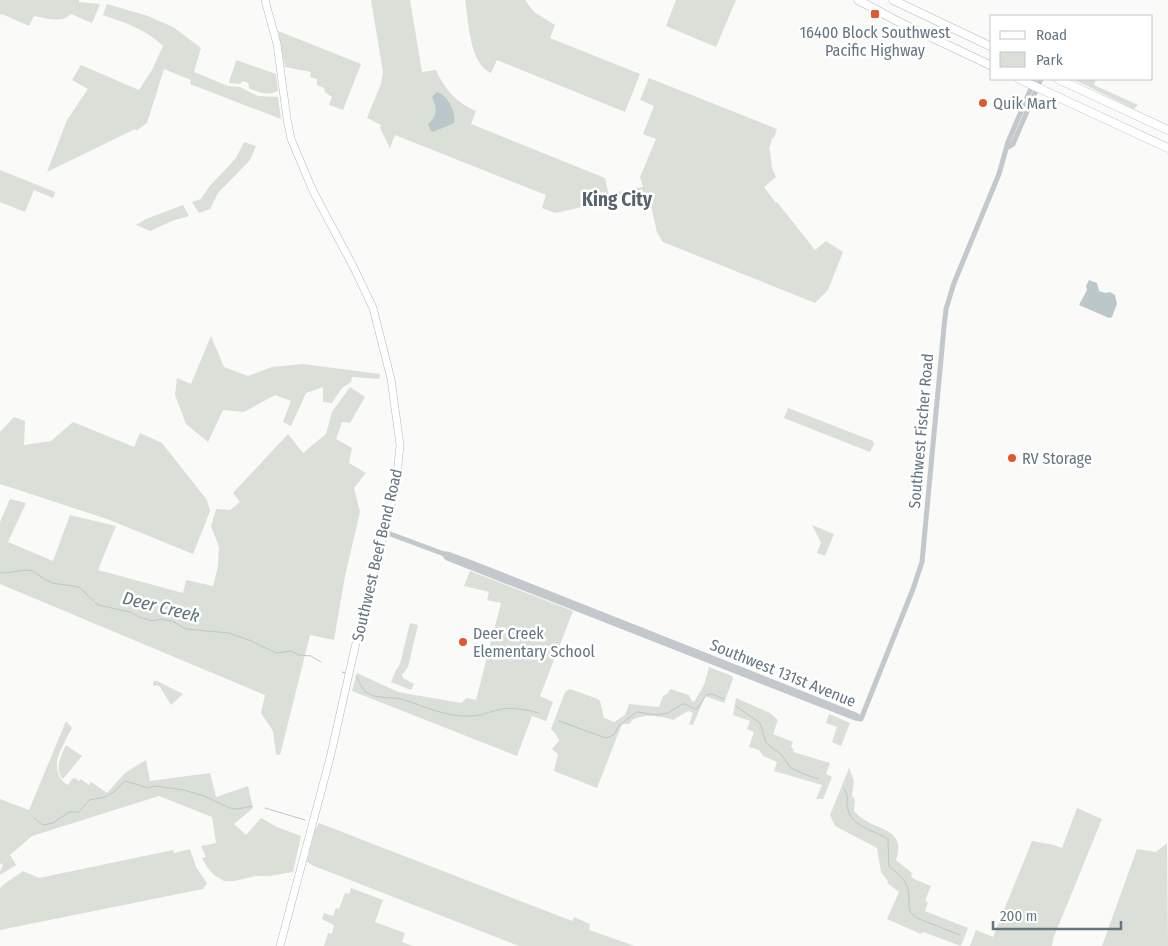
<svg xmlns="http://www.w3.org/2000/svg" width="1168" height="946" font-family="'Fira Sans Condensed',sans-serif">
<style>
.green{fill:#dadfd7}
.water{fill:#bbc7cb}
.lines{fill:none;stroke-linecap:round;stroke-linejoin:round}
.stream{stroke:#bbc7cb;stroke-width:1}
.major-casing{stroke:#b5babe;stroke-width:8}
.highway-casing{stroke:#b4b9bd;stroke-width:9}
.minor{stroke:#c3c8cc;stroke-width:5}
.major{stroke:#fff;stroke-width:7}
.highway{stroke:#fff;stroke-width:8}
.poi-dot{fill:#e4572e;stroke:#fff;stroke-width:2}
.labels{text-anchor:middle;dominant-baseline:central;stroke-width:5;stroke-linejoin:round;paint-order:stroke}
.poi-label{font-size:16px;fill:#657683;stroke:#fff;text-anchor:start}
.street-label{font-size:16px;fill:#657683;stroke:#fff}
.water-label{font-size:18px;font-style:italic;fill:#60757c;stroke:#fff}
.quarter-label{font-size:19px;font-weight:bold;fill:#57646e;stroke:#fff}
</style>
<rect width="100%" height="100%" fill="#fafaf8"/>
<path class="green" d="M 0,0 L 79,0 L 79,2 L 100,4 L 92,23 L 71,14 C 60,24 47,18 34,16 L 29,26 L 2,14 L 0,15 Z
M 371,0 L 410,0 L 422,72 L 436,70 C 444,89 457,103 476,111 L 471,124 L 605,178 L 610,201 L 555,213 L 542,208 L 546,195 L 395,135 L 390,148 L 380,128 L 381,125 L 367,118 L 381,84 L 383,72 Z
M 465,0 L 525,0 L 534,12 L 555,25 L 550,38 L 640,74 L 625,112 L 497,60 L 491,73 C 469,63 469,22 465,0 Z
M 676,0 L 736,0 L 716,47 L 666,26 Z
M 107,4 L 148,16 L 173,27 L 201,48 L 194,72 L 228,86 L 240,87 L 258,96 L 278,97 L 281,119 L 190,84 L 191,80 L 164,69 L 147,123 L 136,131 L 135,129 L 47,172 L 67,120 L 88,89 L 72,80 L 81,65 L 139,90 L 152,70 L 163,46 C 145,29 126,23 103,15 Z
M 278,31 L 361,64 L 343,110 L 329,105 L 332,97 L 325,92 L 324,88 L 317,85 L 317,79 L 310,77 L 311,72 L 285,67 Z
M 236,60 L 276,74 L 278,91 C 267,96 259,93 249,88 L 248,83 L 243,81 L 240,84 L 229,83 C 229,79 235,67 236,60 Z
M 649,78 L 777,129 L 774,138 L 772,138 L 769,150 L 770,151 L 772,168 L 776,177 L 764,187 L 776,203 L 777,202 L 815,250 L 826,241 L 843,252 L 828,290 L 815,303 L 663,242 L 657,232 L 648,193 L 620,199 L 618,192 L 643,187 L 640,177 L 656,139 L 643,134 L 654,106 L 640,100 Z
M 1073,79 L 1096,79 L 1094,85 L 1138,105 L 1134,109 Z
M 244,142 L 256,146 L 250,160 L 218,193 L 210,209 L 199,213 L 192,202 L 201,199 L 209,187 L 236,158 Z
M 0,170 L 55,192 L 53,198 L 34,190 L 25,212 L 0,202 Z
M 183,205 L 189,216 L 172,221 L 150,231 L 136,225 L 146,219 Z
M 211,336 L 224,367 L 248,376 L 272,367 L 303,364 L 380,374 L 379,379 L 352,377 L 351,382 L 342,388 L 332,403 L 323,402 L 323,387 L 306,393 L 291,426 L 283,422 L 291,401 L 275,395 L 244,412 L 223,410 L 208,442 L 186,424 L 175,395 L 177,378 L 191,384 Z
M 350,387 L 365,397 L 350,423 L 342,422 L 336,439 L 352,448 L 349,463 L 366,473 L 354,488 L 360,512 L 345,576 L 334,640 L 310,635 L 280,755 L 276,754 L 273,731 L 261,713 L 265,695 L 0,584 L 0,522 L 10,499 L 26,503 L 8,542 L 53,561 L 70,515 L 116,526 L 98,570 L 183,593 L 186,580 L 213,586 L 218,566 L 219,547 L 211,526 L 216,509 L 230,510 L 240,502 L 233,493 L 288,434 L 303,453 L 326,434 L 332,412 Z
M 788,408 L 873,441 L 874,444 L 870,452 L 784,418 Z
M 14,417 L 25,421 L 24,445 L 51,441 L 73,422 L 134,447 L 140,433 L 162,443 L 207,500 L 210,511 L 193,554 L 107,519 L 0,484 L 0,432 Z
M 812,525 L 834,534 L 825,556 L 817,553 L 821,543 Z
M 470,571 L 573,611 L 540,696 L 553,702 L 546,721 L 532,716 L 517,756 L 352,691 L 357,673 L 398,692 L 461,703 L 467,698 L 476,700 L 501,603 L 487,600 L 489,592 L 464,586 Z
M 410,623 L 418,625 L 408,667 L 402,675 L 403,678 L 414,684 L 411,690 L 391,682 L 396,670 L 400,664 Z
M 709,667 L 732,676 L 733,679 L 724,703 L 705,696 L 693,725 L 689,724 L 693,713 L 688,711 L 673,720 C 662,716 636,712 629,724 L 622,724 L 597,788 L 554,771 L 558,754 L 552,749 L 559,741 L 556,734 L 551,729 L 565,692 L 570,689 L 598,699 L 600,701 L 604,718 L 614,722 L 625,715 L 629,704 L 659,707 L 663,696 L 668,693 L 670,689 L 689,695 L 692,701 L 694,702 L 704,685 Z
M 154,681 L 157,681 L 183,694 L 171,705 L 160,687 L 157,685 L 154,686 L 153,684 Z
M 736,698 L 770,713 L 778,720 L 773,734 L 793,742 L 791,747 L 794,750 L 793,752 L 830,763 L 826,774 L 832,777 L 823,799 L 816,799 L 822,785 L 774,771 L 777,762 L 763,756 L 759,750 L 749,747 L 754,732 L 747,729 L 750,721 L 733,715 Z
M 829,714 L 850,723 L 841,746 L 832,742 L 837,727 L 826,723 Z
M 66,721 L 72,728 C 69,733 57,756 57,761 C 56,770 59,781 68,785 L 72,779 L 75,778 L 79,781 L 81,779 L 89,785 L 91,782 L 107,793 L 125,773 L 146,760 L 150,781 L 210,773 L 216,797 L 248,786 L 253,808 L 234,824 L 246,835 L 261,818 L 277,827 L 301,836 L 293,872 L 269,876 L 256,876 L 235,881 L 224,881 L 214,875 L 207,867 L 202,858 L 206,857 L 201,846 L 216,843 L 212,817 L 159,796 L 32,836 L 10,855 L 16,865 L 0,875 L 0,871 L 3,865 L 0,863 L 0,799 L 29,810 Z
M 66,745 L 82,756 L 63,779 C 54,771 61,755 66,745 Z
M 849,768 L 854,781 L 852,796 L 855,800 L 854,811 C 857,814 860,817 863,819 C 881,831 906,830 896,860 L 912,873 L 911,876 L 914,879 L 931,886 L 925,901 L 928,902 L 925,911 L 968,928 L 961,946 L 923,932 L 921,934 L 887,919 L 899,892 L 887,883 L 888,881 L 881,872 L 877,848 L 835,826 L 830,815 Z
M 1077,808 L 1102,819 L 1053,939 L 1052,946 L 970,946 L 976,930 L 993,937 L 1032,841 L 1054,845 L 1062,848 Z
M 319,823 L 572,921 L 574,917 L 590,924 L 589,930 L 635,946 L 519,946 L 314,866 L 307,862 L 315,830 Z
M 1167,843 L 1168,946 L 1102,946 L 1137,849 L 1156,852 Z
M 190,849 L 196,867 L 207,883 L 203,889 L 0,930 L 0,888 C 7,881 15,877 23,871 L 39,878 L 173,850 L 174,853 Z
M 351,888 L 383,900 L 375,922 L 405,933 L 402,942 L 413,946 L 324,946 L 328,933 L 332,934 L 334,925 L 322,919 L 324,913 L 333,916 L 336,908 L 339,909 L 345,893 L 349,894 Z"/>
<path class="water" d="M 437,92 C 448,95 456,112 454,123 L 433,132 L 430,130 L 428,124 C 438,115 437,108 432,97 Z
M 1089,280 L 1097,283 L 1099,291 L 1105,293 L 1110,292 L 1115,295 L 1117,304 L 1112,317 L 1109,318 L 1079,305 L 1087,290 L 1086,286 Z"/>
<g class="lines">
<path class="stream" d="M 0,572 L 4,573 L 26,570 L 33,571 L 44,579 L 52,583 L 79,587 L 98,605 L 130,612 L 139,617 L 153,621 L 161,619 L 172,621 L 186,629 L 229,633 L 249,640 L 276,653 L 291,651 L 299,655 L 311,656 L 321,662
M 342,672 L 345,673
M 356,676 C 359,681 362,689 366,692 C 377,700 392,696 404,700 C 427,707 445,717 471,716 C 480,716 486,713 494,711 C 509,706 524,709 539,713
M 736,706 L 760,723 L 766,743 L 781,754 L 791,768 L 804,774 L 818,779
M 559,721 L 606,738 L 614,735 L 618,727 L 626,720 L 637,712 L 658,715 L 668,713 L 682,704 L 685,704 L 695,709 L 699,707 L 706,695 L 712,694 L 724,699
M 844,788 C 850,796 845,802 848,810 C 852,827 876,831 888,839 L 889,867 C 900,874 909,883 909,897 C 909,907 907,911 917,918 L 960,935
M 265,808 L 305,820
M 34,818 L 43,825 L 53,823 L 69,812 L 79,812 L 89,800 L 105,797 L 115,791 L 125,781 L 149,788 L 154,786 L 184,790 L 204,796 L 230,808 L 238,809 L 252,806"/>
<g class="major-casing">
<path id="major" d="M 265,0 L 277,44 L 287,119 L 291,139 L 313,191 L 353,266 L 373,308 L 391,379 L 400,445 L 396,485 L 386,526 L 356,643 L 330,758 L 280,946"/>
</g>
<g class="highway-casing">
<path id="highway" d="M 858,0 L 897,21 L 992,66
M 893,0 L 992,47
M 1019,79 L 1168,148
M 1058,79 L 1168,130"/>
</g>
<path class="minor" d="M 1008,147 L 1013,144 L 1041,79
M 385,532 L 444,554 L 448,554 L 467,561 L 831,705 L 856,715 L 861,719
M 444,554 L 447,558 L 855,718 L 861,719
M 861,719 L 913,589 L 922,562 L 944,327 L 946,309 L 954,283 L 999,174 L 1008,142 L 1035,79"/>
<use href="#major" class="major"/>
<use href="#highway" class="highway"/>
</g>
<g class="poi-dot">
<rect x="870" y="9" width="10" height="10" rx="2.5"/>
<circle cx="983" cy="103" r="5"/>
<circle cx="1012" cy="458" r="5"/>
<circle cx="463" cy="642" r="5"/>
</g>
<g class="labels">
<g class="poi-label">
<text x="875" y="32" text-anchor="middle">16400 Block Southwest<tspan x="875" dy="18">Pacific Highway</tspan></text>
<text x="993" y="103">Quik Mart</text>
<text x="1022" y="458">RV Storage</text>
<text x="473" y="633">Deer Creek<tspan x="473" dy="18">Elementary School</tspan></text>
</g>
<g class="street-label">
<text transform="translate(921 431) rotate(-85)">Southwest Fischer Road</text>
<text transform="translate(377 555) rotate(-77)">Southwest Beef Bend Road</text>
<text transform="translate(783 673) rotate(22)">Southwest 131st Avenue</text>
</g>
<g class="water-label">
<text transform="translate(161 607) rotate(14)">Deer Creek</text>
</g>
<g class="quarter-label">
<text x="617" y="199">King City</text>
</g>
</g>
<rect x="990" y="15" width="162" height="65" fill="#ffffff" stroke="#c1c8cd"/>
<rect x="1000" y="31" width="25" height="8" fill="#ffffff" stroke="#c1c8cd"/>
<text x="1036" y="40" font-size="15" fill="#657683">Road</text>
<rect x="1000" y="52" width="25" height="15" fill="#dadfd7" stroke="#c1c8cd"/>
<text x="1036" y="65" font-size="15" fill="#657683">Park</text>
<path d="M993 921v8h128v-8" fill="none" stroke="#657683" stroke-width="2.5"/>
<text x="1000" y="921" font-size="15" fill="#657683" stroke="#ffffff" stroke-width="4" paint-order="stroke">200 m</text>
</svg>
